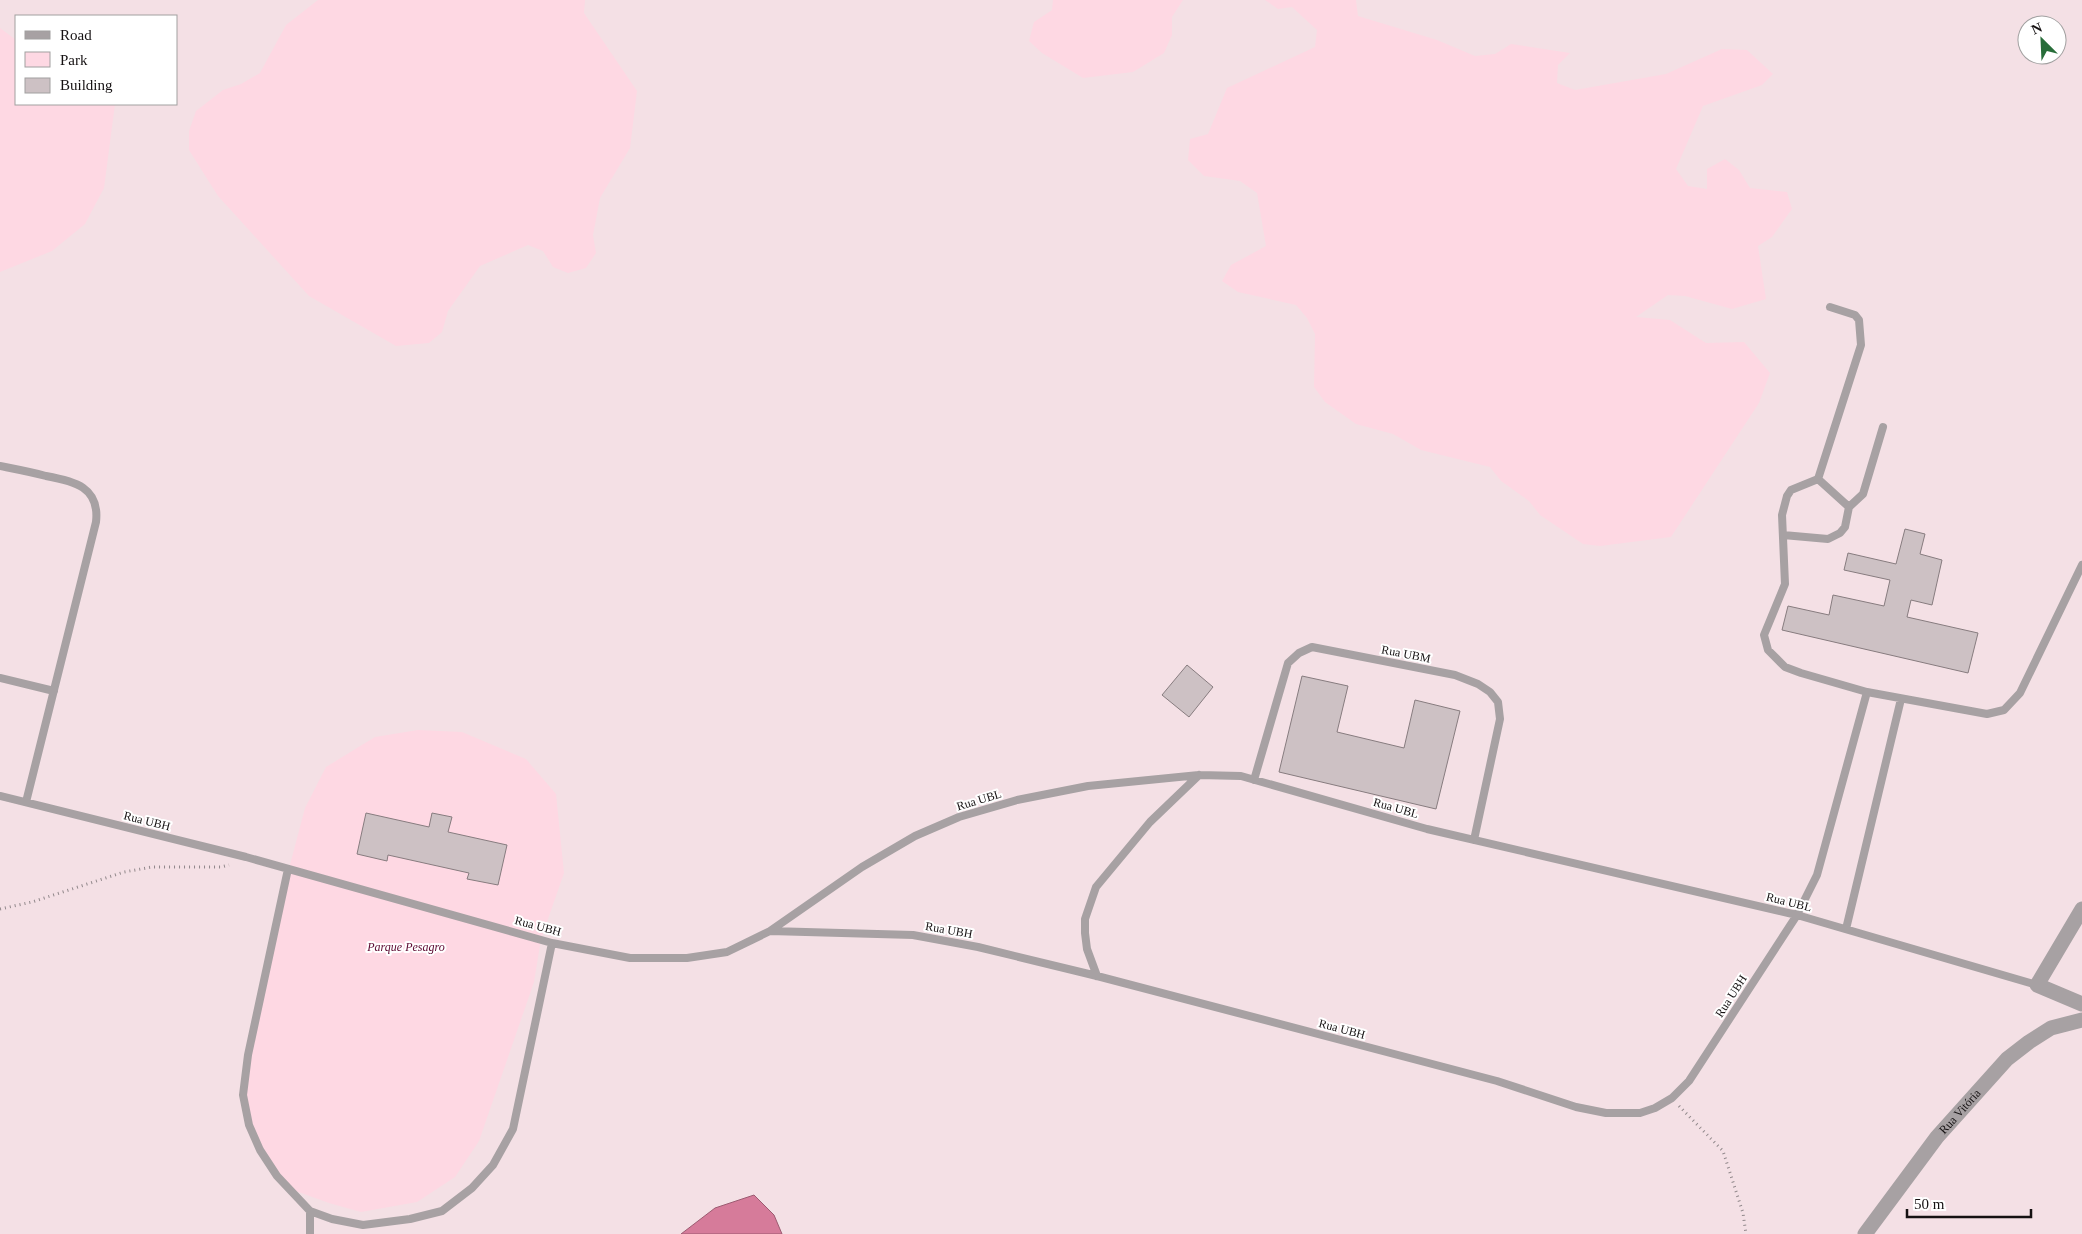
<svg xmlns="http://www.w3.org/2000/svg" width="2082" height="1234" font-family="'Times New Roman',serif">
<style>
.built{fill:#f4e0e5;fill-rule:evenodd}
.green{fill:#fed8e3}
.water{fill:#d67b9a;stroke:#9c5b71}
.building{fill:#cdc1c4;stroke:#877c7f}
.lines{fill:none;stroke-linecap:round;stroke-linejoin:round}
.path{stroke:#92898c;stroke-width:3;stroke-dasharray:1 4;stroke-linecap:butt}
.lane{stroke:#a7a1a3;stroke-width:8}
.street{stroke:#a7a1a3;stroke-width:15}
.labels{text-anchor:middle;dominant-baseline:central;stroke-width:4;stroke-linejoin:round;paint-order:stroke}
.street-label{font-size:12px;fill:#151112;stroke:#fff}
.park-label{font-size:12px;font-style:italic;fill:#5b0830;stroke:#fff}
</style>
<rect width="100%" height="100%" fill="#fef1f4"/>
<path class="built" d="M 0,0 L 2082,0 L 2082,1234 L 0,1234 ZM 16,16 L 176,16 L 176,104 L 16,104 ZM 2027,25 L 2057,25 L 2057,55 L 2027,55 Z"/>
<path class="green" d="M 318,0 L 585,0 L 584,13 L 637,91 L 630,148 L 600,198 L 593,235 L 596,253 L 586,268 L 568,273 L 553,267 L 543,251 L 528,245 L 480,266 L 448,311 L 442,332 L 429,343 L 396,346 L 309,296 L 218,196 L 189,150 L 189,131 L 196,111 L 223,90 L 241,84 L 260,73 L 286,25 Z
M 1053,0 L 1183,0 L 1172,17 L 1172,35 L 1164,53 L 1133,72 L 1083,78 L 1042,53 L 1029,41 L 1034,22 L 1052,10 Z
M 1265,0 L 1356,0 L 1358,16 L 1437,40 L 1475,56 L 1495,54 L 1511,44 L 1570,53 L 1558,65 L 1557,83 L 1575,90 L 1666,74 L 1722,49 L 1747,50 L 1773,74 L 1762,85 L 1703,106 L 1676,169 L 1688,186 L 1707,189 L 1707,169 L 1725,159 L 1739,170 L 1750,188 L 1787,192 L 1792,209 L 1772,237 L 1758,246 L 1766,299 L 1732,309 L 1685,296 L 1668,295 L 1636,317 L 1670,320 L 1706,343 L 1744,342 L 1770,373 L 1759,403 L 1671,537 L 1600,546 L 1583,544 L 1540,515 L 1529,501 L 1501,481 L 1490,467 L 1421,450 L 1393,434 L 1356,424 L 1325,402 L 1314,387 L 1315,334 L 1307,318 L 1296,305 L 1238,292 L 1222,281 L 1231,265 L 1266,246 L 1257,193 L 1240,181 L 1204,176 L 1188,160 L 1190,139 L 1208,134 L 1227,88 L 1315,47 L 1317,30 L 1292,7 L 1278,9 Z
M 0,28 L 16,40 L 16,104 L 115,104 L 104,188 L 85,224 L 52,251 L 0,272 Z
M 418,730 L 462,732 L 526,759 L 556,794 L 564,873 L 541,939 L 534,982 L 479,1141 L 455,1177 L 417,1202 L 361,1212 L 329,1203 L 293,1190 L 268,1162 L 249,1119 L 243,1079 L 287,876 L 305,808 L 326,767 L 375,737 Z"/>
<path class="water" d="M 754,1195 L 774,1215 L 782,1234 L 681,1234 L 715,1208 Z"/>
<path class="building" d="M 1905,529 L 1925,534 L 1920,554 L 1942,560 L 1932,605 L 1911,600 L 1907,617 L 1978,633 L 1968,673 L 1782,630 L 1788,606 L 1829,615 L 1833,595 L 1884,606 L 1890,580 L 1844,570 L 1848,553 L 1896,564 Z
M 1187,665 L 1213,687 L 1189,717 L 1162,695 Z
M 1302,676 L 1348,686 L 1337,732 L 1404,748 L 1415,700 L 1460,711 L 1436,809 L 1279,772 Z
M 366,813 L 429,827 L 432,813 L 452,817 L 448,832 L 507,845 L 498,885 L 467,879 L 469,873 L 388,855 L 387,861 L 357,854 Z"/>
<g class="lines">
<path class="path" d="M 0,909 L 32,902 L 124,872 L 152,867 L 221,867 L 229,865
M 1679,1106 L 1723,1151 L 1743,1213 L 1746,1234"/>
<path class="lane" d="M 1830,307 L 1855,315 L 1859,320 L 1861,345 L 1818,479 L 1791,490 L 1787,496 L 1782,515 L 1785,584 L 1764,635 L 1768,650 L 1785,667 L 1801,673 L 1867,692 L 1987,714 L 2004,710 L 2020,693 L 2082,565
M 0,466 C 15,469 31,472 46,476 C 74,481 100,487 96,522 L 26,802
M 1818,479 L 1849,507
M 1783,535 L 1828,539 L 1840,533 L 1845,527 L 1849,507 L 1863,494 L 1883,427
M 0,678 L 54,691
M 1254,780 L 1288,663 L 1299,653 L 1312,647 L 1455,675 L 1478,684 L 1490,692 L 1498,702 L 1500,719 L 1474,840
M 0,796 L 246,857 L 552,943 L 630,958 L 687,958 L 727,952 L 770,931 L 913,935 L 978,947 L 1097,976 L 1497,1081 L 1576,1107 L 1606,1113 L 1640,1113 L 1655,1108 L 1672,1098 L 1689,1081 L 1797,915 L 1817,875 L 1867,692
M 288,869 L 248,1055 L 243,1095 L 249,1125 L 260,1150 L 277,1176 L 310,1211 L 332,1219 L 363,1225 L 410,1219 L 442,1211 L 472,1188 L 493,1165 L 513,1129 L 552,943
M 1846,929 L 1901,699
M 770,931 L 862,867 L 915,836 L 959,817 L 1017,800 L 1088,786 L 1199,775 L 1241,776 L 1427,829 L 1797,915 L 2037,985
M 1097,976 L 1087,949 L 1085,933 L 1085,919 L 1096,887 L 1150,822 L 1199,775
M 310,1211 L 310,1234"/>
<g class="street">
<path d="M 2082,909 L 2037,985 L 2082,1004"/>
<path id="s1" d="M 1865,1234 L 1937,1137 L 2007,1059 L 2029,1042 L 2051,1028 L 2082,1020"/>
</g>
</g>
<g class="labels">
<g class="street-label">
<text transform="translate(1406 654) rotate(11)">Rua UBM</text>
<text transform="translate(979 800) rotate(-17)">Rua UBL</text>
<text transform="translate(1396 808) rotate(16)">Rua UBL</text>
<text transform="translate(147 821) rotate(14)">Rua UBH</text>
<text transform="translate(1789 902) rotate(14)">Rua UBL</text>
<text transform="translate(538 926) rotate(15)">Rua UBH</text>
<text transform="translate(949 930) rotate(10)">Rua UBH</text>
<text transform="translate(1731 996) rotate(-57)">Rua UBH</text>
<text transform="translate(1342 1029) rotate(15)">Rua UBH</text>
<text stroke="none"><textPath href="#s1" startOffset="155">Rua Vitória</textPath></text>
</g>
<g class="park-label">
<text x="406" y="947">Parque Pesagro</text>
</g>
</g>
<rect x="15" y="15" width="162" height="90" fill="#ffffff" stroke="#a1a0a0"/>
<rect x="25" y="31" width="25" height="8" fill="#a7a1a3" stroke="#a1a0a0"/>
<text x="60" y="40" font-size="15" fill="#151112">Road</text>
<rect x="25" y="52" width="25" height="15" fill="#fed8e3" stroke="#a1a0a0"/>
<text x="60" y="65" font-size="15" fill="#151112">Park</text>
<rect x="25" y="78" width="25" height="15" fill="#cdc1c4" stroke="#a1a0a0"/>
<text x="60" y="90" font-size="15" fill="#151112">Building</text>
<g transform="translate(2042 40) rotate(336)"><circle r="24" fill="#ffffff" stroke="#a1a0a0"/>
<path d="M0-4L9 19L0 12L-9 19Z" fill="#276d39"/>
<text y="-8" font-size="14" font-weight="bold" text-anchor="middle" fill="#151112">N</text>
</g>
<path d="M1907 1209v8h124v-8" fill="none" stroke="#151112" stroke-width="2.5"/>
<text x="1914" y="1209" font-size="15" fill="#151112" stroke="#ffffff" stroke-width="4" paint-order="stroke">50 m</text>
</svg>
